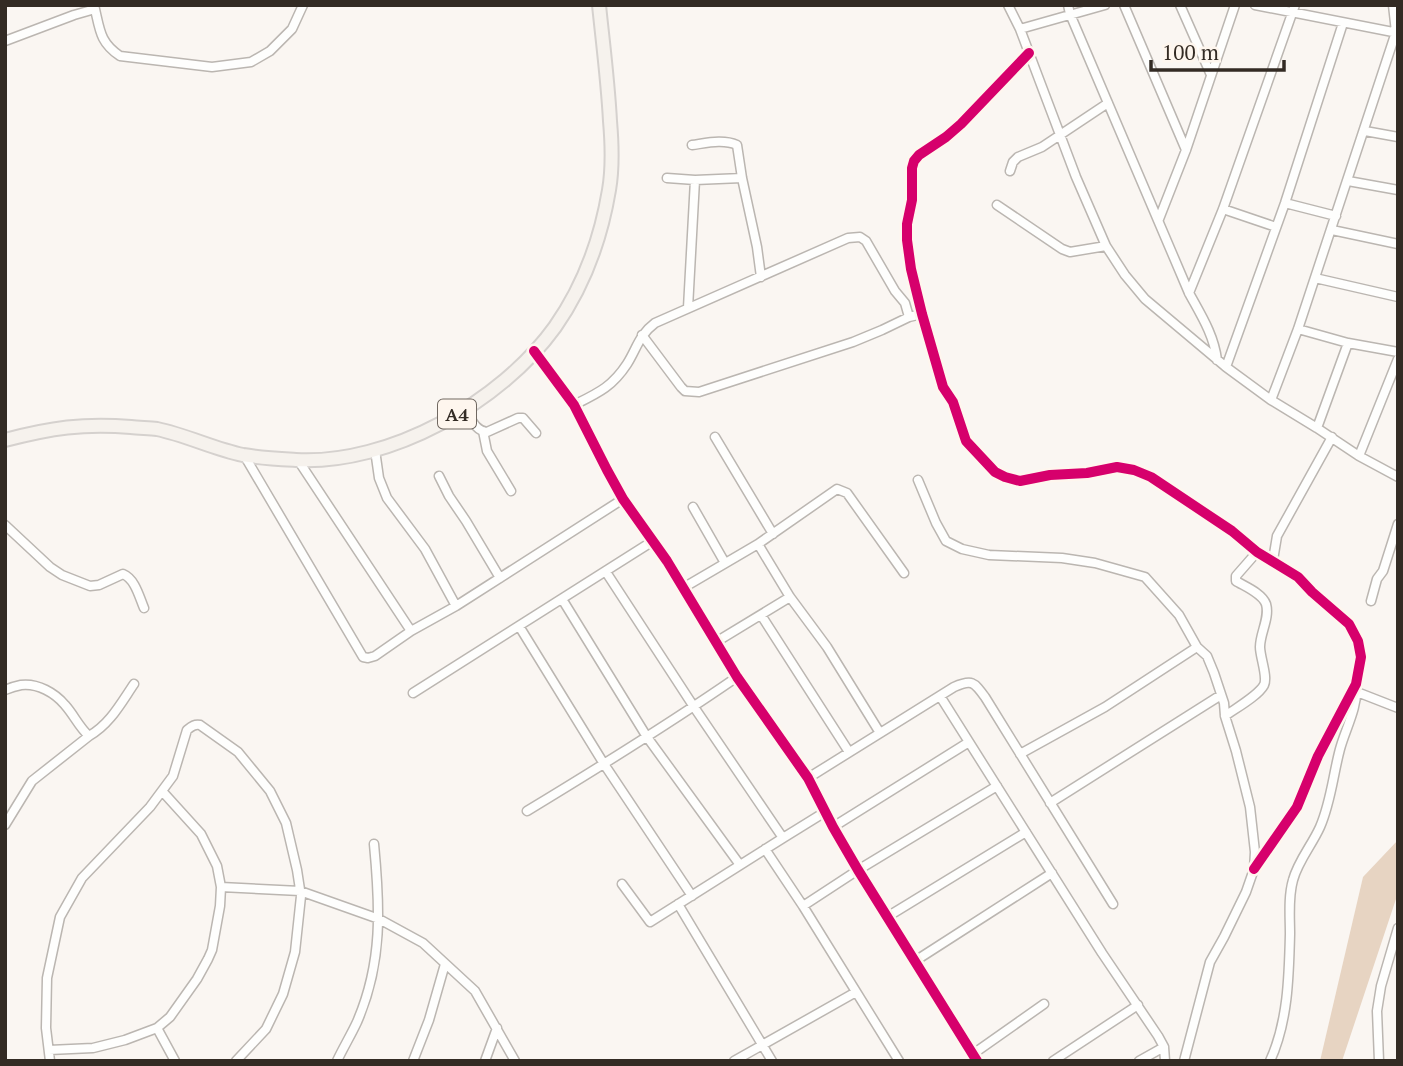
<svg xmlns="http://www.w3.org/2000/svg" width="1403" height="1066" font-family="'PT Serif',serif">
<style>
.forest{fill:#e7d4c2}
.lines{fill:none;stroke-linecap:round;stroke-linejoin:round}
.minor-casing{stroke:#bbb6b1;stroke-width:11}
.primary-casing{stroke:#d5d1ce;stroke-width:16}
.minor{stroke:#fefefd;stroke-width:8}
.primary{stroke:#f6f2ed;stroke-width:12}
.cycleway-casing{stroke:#fef6ee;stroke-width:15}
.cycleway{stroke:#d6006c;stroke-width:10}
.labels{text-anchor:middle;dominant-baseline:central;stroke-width:7;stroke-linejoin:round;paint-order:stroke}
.shield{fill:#fef6ee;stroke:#706861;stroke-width:2}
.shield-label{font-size:18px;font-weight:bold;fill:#332b24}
</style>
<rect width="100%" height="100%" fill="#faf6f2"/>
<path class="forest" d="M 1398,840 L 1398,893 L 1342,1061 L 1320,1061 L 1363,877 Z"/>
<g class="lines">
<g class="minor-casing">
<path id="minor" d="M 94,5 C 100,29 99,42 120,56 L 212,67 L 251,62 L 270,51 L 292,29 L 303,5
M 1008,5 L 1020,29 L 1076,177 L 1106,246 L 1125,275 L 1145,299 L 1226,367 L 1271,400 L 1317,428 L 1359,456 L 1398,477
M 1068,5 L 1070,14 L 1189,293 C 1201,315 1214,335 1217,360
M 1124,5 L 1186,150
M 1180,5 L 1211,75
M 1255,5 L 1398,33
M 1020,29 L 1105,5
M 5,41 L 74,15 L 95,9
M 1029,53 L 961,124 L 946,137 L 919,155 L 914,161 L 912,168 L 912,200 L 907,224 L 907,240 L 911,269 L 922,314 L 943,387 L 953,402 L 966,441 L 995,472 L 1005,477 L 1020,481 L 1050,475 L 1087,473 L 1117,467 L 1134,470 L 1151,477 L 1232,531 L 1257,552 L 1298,577 L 1312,592 L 1349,624 L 1358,641 L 1361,657 L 1356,684 L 1318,756 L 1297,807 L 1254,869
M 1365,131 L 1398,137
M 692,145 C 707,143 723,139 737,145 L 742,178 L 757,247 L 761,277
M 1010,171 L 1013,162 L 1018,157 L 1042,147 L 1108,103
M 667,178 L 695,180 L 742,178
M 1348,181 L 1398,190
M 1285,203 L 1336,216
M 997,205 L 1062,249 L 1070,252 L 1106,246
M 1223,209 L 1276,227
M 1159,219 L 1186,150 L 1235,5
M 1332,230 L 1398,244
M 1315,278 L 1398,297
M 1189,293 L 1223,209 L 1295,5
M 688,308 L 695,180
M 1298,329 L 1348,343 L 1398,352
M 642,335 L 681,387 L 685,391 L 699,392 L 853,342 L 882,330 L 909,317 L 922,314
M 534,351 L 574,405 L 607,470 L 623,499 L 667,561 L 737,677 L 808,778 L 833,827 L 858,870 L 977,1061
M 1226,367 L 1285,203 L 1343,23
M 1271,400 L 1298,329 L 1396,32 L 1393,5
M 574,405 C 598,393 612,387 627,364 C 637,348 639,335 655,323 L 848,238 L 860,237 L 866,241 L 895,291 L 905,303 L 909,317
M 465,409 C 471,418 475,431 487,432 L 518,418 L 523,418 L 536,433
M 1317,428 L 1348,343
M 483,431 L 487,451 L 511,491
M 715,437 L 773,534
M 375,450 L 379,478 L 387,498 L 425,549 L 456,606
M 244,455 L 363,657 L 368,658 L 375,656 L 411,631 L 456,606 L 623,499
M 1359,456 L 1398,359
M 298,460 L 411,631
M 439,476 L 449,496 L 466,521 L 500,578
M 918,480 L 936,523 L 946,541 L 962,549 L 989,555 L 1062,558 L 1095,563 L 1145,577 L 1179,615 L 1197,647 L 1207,656 L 1214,673 L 1224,703 L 1225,716 L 1236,751 L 1250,807 L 1255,852 L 1254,869 L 1246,892 L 1224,937 L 1210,962 L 1184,1061
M 693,507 L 725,563
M 5,525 L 50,567 L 62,575 L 90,586 L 99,585 L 123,574 C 135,579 139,596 144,608
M 758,544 L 790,597 L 827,647 L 880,733
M 1273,560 L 1277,536 L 1332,437
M 606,572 L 694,707 L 783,838 L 825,812
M 683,588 L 758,544 L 837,489 L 847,493 L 904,573
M 562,599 L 647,737 L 740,865
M 1371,601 L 1377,579 L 1383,571 L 1398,524
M 761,615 L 849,752
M 519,626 L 604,764 L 692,896
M 716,642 L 790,597
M 5,690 C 10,688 16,686 21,685 C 38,683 55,693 65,705 C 74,715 79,727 89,736 C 110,724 121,703 134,684
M 1357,692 L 1398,708
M 413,693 L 653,541
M 940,696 L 1102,953 L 1158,1036 L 1164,1047 L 1165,1061
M 1225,716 C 1236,708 1258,696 1264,685 C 1268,677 1260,657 1260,647 C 1260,633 1270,618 1266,604 C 1262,593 1244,586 1236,581 L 1236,576 L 1257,552
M 1020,754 L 1105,707 L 1197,647
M 808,778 L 954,687 C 972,679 974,682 985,697 L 1113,904
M 1050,803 L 1221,695
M 527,811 C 598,768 669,724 737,677
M 5,825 L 32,781 L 89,736
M 833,827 L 969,742
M 765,849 L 803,906 L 899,1061
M 622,884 L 650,922 L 783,838
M 221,887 L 300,891 L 379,919 L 423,943 L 475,991 L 515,1061
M 678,904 L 772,1061
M 803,906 L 858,870 L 997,786
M 887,917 L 1026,832
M 915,961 L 1052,873
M 157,1028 L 175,1061
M 49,1050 L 93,1048 L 125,1040 L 157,1028 L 170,1017 L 197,979 L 208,959 L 212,950 L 220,906 L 221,887 L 217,866 L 201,834 L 162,791
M 973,1054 L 1044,1004
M 50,1061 L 46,1028 L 47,978 L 60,917 L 82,878 L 150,807 L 173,776 L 187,730 C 192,726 195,724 200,725 L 238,752 L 270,791 L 286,823 L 297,870 L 301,896 L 295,952 L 283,994 L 266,1029 L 236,1061
M 337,1061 C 343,1048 351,1035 357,1022 C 383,962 380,907 374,844
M 413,1061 L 429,1020 L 445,964
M 485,1061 L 497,1028
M 734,1061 L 856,992
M 1053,1061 L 1138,1005
M 1139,1061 L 1164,1047
M 1270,1061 C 1288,1022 1289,976 1290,934 C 1290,917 1288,897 1293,880 C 1298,861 1312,845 1320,827 C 1331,802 1333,775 1340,749 C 1345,730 1358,707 1356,687
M 1379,1061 L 1377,1011 L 1381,986 L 1398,928"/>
</g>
<g class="primary-casing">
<path id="primary" d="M 5,440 C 51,428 83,423 131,427 C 139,428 149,428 157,429 C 186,435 214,449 243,455 C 260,458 279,459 296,460 C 390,465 501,402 555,327 C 583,287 601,238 609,190 C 613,167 612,144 610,121 C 608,82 603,44 599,5"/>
</g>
<use href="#minor" class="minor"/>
<use href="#primary" class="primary"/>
<g class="cycleway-casing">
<path id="cycleway" d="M 1029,53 L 961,124 L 946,137 L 919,155 L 914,161 L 912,168 L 912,200 L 907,224 L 907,240 L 911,269 L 922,314 L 943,387 L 953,402 L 966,441 L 995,472 L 1005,477 L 1020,481 L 1050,475 L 1087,473 L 1117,467 L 1134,470 L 1151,477 L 1232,531 L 1257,552 L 1298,577 L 1312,592 L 1349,624 L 1358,641 L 1361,657 L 1356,684 L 1318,756 L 1297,807 L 1254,869
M 534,351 L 574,405 L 607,470 L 623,499 L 667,561 L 737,677 L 808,778 L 833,827 L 858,870 L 977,1061"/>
</g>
<use href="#cycleway" class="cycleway"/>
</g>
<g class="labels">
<rect class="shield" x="438" y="399.5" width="38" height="29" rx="5"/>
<g class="shield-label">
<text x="457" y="414">A4</text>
</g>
</g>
<rect width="1403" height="1066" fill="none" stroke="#332b24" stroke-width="14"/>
<path d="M1151 60v10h133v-10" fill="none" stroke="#332b24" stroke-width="3.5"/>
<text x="1162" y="60" font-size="21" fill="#332b24" stroke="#fef6ee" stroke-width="5" paint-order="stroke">100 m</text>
</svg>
